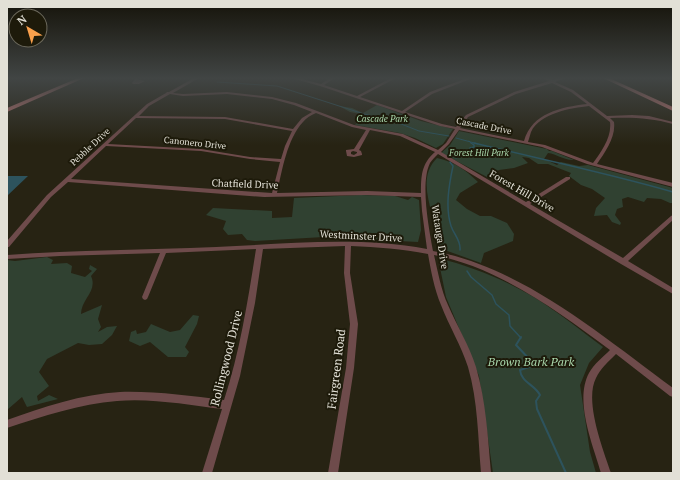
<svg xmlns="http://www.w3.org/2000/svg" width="680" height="480" font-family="'PT Serif',serif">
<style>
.green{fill:#304131}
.water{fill:#2d535d}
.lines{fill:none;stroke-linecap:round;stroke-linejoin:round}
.stream-far2{stroke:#2d535d;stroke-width:1}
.stream-far1{stroke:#2d535d;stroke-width:1.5}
.stream{stroke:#2d535d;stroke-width:2}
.minor{fill:#6e4b4b;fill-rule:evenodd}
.major{fill:#b97271;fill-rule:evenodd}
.labels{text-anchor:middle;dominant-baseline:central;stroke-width:4;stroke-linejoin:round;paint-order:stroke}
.far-park-label{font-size:9px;font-style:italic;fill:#a8d6ab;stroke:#1d1a0a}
.far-street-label{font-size:9px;fill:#e2e0d6;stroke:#1d1a0a}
.street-label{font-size:10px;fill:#e2e0d6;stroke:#1d1a0a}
.near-street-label{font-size:12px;fill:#e2e0d6;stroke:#1d1a0a}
.near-park-label{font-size:12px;font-style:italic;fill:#a8d6ab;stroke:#1d1a0a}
</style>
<rect width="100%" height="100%" fill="#272313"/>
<path class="green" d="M 377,105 L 421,121 L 453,129 L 443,144 L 436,148 L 415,138 L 400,133 L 355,125 L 362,117 L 360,114 L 350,112 L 339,106 L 352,108 L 363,113 Z
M 459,131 L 547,149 L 549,151 L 552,151 L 574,160 C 565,161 557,154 548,153 L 544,159 L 557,165 L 561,162 L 579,166 L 588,165 L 673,188 L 673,203 L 670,203 L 661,199 L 647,198 L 644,202 L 628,197 L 622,199 L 623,207 L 617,209 L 615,215 L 621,223 L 620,225 L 612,222 L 607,215 L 594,216 L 596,208 L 605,198 L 592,189 L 581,185 L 569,176 L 571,173 L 548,164 L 538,164 L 529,158 L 522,157 L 528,163 L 514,168 L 499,170 L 487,177 L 441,153 L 450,145 Z
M 437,158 C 453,161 467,171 478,182 L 460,193 L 456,200 L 467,209 L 480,216 L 491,216 L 507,223 L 514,234 L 513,241 L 484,253 L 481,263 L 439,248 C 437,236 435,225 432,214 C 427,195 421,174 437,158 Z
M 361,195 L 395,196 L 408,200 L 412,197 L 419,200 L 421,230 L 418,242 L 324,237 L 255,241 L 247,240 L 242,234 L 228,235 L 223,229 L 226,221 L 206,215 L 213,208 L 272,211 L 272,218 L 292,217 L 294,198 Z
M 47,257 L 53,260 L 51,264 L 67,263 L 72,266 L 71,273 L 85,277 L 92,271 L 89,269 L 90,265 L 97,269 L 91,276 C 98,291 81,299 81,314 L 102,305 L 98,319 L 101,327 L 98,332 L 107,327 L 117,326 L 112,335 L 102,344 L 89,345 L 78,343 L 47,359 L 39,372 L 49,386 L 37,396 L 38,401 L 49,395 L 58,399 L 27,407 L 22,397 L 7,410 L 7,260 L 15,261 Z
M 438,258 C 470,266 503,279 532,296 C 557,311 580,330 603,347 L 589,363 L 580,385 L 590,452 L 596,473 L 493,473 L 479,376 L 446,297 Z
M 193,315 L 199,316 L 197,324 L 185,347 L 189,352 L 186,357 L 168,357 L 150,342 L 140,346 L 129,341 L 131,332 L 136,330 L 137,334 L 146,332 L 151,324 L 170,332 L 180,330 Z"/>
<path class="water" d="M 7,176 L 28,176 L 7,196 Z"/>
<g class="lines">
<path class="stream-far2" d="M 217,82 L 277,86 L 364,114 L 391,120 L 419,131 L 449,136
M 456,138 L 478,144
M 469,141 L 472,144"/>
<path class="stream-far1" d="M 474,143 C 540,159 607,173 673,192
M 456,158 L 455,156 L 458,154 L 472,153 L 473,151 L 470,148 L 474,147 L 474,145 L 471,143
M 450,162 L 453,166 C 449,185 445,207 451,226 C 454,235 461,240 460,250
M 467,271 L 471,277 L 492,295 L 496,304 L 509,315 L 510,326 L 521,338"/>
<path class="stream" d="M 521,337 L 516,345 L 533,363 L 532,366 L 520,370 C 521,382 535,385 540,395 L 536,401 L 537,409 L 566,473"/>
<path class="minor" d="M 194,78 L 199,78 L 173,93 L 183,94 L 227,92 L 272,97 L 296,103 L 354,125 L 403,134 L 438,150 L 446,143 L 455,129 L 440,126 L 320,86 L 291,78 L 298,78 L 321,84 L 330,78 L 335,78 L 324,85 L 357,96 L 391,78 L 396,78 L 360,97 L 402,111 L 430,92 L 467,78 L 473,78 L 432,94 L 405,112 L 442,124 L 456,127 L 466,115 L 514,92 L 549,81 L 543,78 L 548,78 L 553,80 L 560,78 L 566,78 L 555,82 L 573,90 L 607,116 L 632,115 L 649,116 L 673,122 L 673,124 C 652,118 632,117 610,118 L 614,122 C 616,137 605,152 597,164 L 673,183 L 673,187 L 587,164 L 542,147 L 459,130 L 449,144 L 441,152 L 526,202 L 566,177 L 570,177 L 570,179 L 530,204 L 623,258 L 671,216 L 673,215 L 673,220 L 628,261 L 673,288 L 673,294 L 621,264 L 438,154 C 435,157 432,160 430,163 C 420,183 429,229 433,251 C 522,267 602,336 673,388 L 673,397 L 670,396 L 616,354 C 609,361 600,369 596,378 C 584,401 603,449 611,473 L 601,473 C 593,445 574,401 589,373 C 594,364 603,357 610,350 C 559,312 498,267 434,255 C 438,272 441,290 448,305 C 457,326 469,345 476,367 C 486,401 488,438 491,473 L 481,473 C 478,438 478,401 468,367 C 461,345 449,326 441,305 C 434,288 431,271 428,254 C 402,249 377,247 351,246 L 350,273 L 358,324 L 354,368 L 338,473 L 328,473 L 346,368 L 350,324 L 344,273 L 345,246 L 263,249 L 255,303 L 240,376 L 212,473 L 202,473 L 222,409 C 188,405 152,398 117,401 C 80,404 43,416 7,428 L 7,420 C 43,407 82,394 120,392 C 155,391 190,396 224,400 C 240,351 248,300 256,249 L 166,253 L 148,297 L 147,299 L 145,300 L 143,299 L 142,297 L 160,253 L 60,256 L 7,259 L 7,255 C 77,250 146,250 216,247 C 286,244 357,236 427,249 L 422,211 L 421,197 L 367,195 L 264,197 L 68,182 L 51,197 L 9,247 L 7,247 L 7,241 L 47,195 L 147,104 L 166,93 L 167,92 L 169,92 ZM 552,83 L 571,92 L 587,104 C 561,107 532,113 524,141 L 460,128 L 468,117 L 516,94 ZM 170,94 L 183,96 L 227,94 L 272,99 L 294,105 L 312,112 L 302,118 L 293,129 L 225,117 L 139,116 L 149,106 ZM 589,106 L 610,122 C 612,137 601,152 593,163 L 545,145 L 528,142 C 529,139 530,135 531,132 C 540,113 571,108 589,106 ZM 316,113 L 352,127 L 366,130 L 354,149 L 346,150 L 346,151 L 347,156 L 354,157 L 362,155 L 362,154 L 361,151 L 359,150 L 370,130 L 400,136 L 435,152 C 421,164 421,177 421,193 L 367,191 L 277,193 C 282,171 287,139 303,122 C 306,118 311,115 316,113 ZM 136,118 L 225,119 L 292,131 L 285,146 L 281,159 L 250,157 L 201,149 L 108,144 ZM 106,146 L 201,151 L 250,159 L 280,162 L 272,193 L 71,179 ZM 353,151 L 357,152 L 357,153 L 354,155 L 351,154 L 351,152 Z
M 135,79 L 145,81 L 139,84 L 133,84 L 132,83 Z"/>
<path class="major" d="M 78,78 L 84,78 L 7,112 L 7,108 Z
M 603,78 L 609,78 L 673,107 L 673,111 Z"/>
</g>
<linearGradient id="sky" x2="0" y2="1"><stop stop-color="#15130a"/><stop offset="0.54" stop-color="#414544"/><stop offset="1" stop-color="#414544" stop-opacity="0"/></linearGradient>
<rect width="680" height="145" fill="url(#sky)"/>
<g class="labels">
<g class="far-park-label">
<text x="382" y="119">Cascade Park</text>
<text x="479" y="153">Forest Hill Park</text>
</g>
<g class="far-street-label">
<text transform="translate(484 126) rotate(11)">Cascade Drive</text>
<text transform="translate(195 143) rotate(6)">Canonero Drive</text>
<text transform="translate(90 147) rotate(-43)">Pebble Drive</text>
</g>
<g class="street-label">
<text transform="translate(245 184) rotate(2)">Chatfield Drive</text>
<text transform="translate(522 191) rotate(30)">Forest Hill Drive</text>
<text transform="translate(361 236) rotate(3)">Westminster Drive</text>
<text transform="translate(440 237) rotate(81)">Watauga Drive</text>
</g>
<g class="near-street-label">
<text transform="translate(226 358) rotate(-76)">Rollingwood Drive</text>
<text transform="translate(336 369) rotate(-83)">Fairgreen Road</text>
</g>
<g class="near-park-label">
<text x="531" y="361">Brown Bark Park</text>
</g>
</g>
<rect width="680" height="480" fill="none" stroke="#e2e0d6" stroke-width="16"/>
<g transform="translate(28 28) rotate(322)"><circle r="19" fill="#1d1a0a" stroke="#6c695c"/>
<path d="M0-3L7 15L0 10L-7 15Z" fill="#f9a04c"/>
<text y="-6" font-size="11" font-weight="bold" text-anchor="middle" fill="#e2e0d6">N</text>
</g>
</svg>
